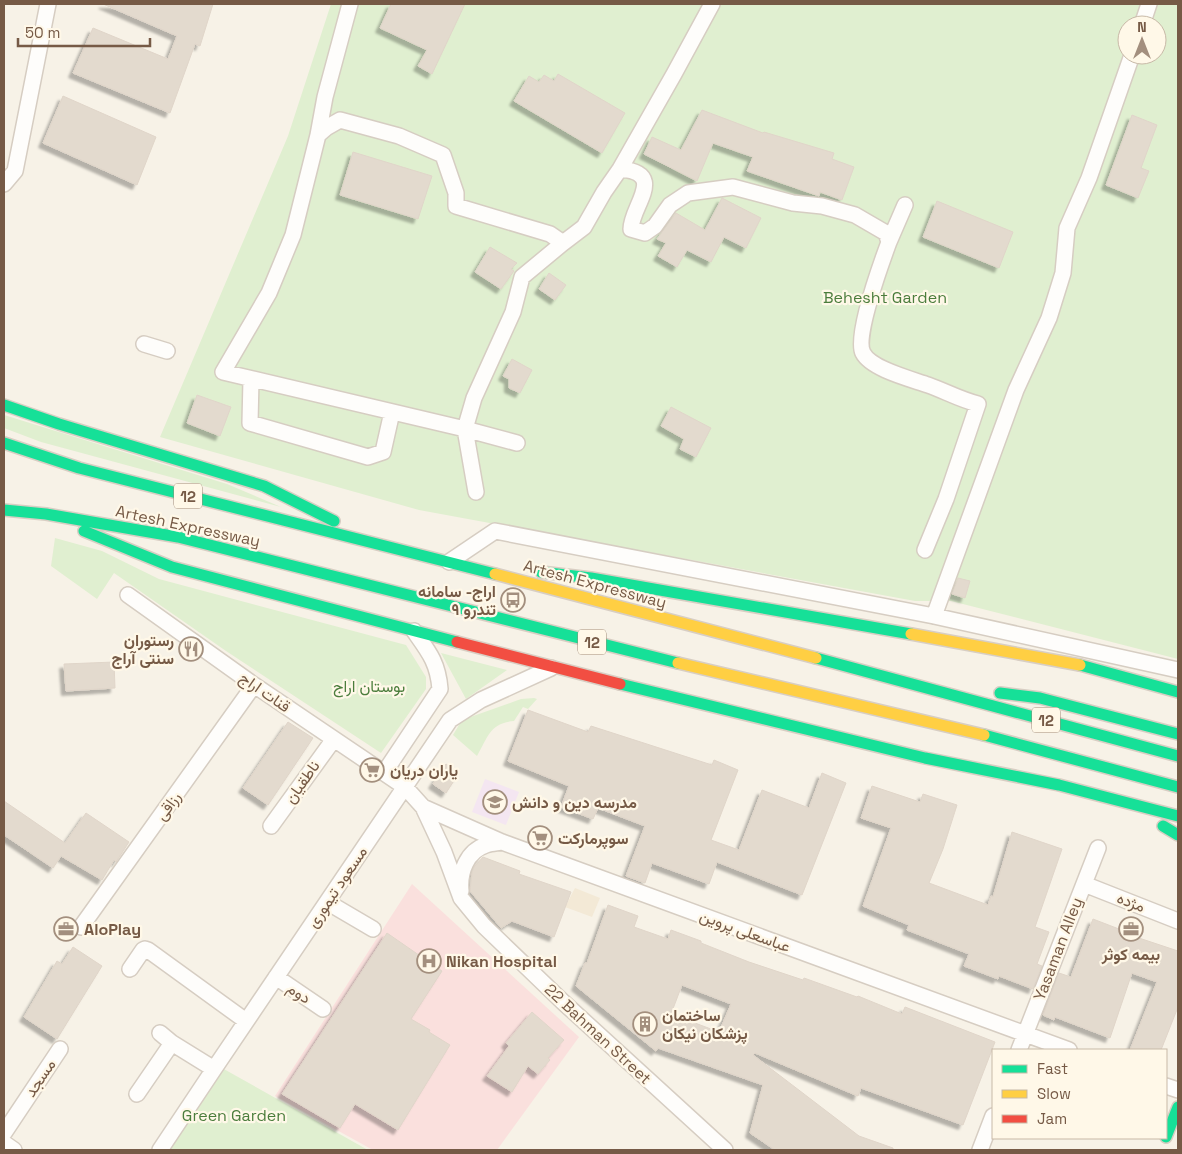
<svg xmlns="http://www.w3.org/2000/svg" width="1182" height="1154" font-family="'Space Grotesk',Vazirmatn,sans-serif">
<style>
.residential{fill:#f3e9d6}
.education{fill:#f4e6f1}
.medical{fill:#fae0dd}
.green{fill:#e0efd0;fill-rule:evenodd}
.building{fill:#e3dace;stroke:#e0d5c9;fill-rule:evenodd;filter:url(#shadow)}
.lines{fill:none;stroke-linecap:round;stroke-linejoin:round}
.street-casing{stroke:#d6cdc2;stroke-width:18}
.fast-casing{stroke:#d8cec3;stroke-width:14}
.slow-casing{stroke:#d8cec3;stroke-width:14}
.jam-casing{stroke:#d8cec3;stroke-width:14}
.street{stroke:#fefdfb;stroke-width:15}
.fast{stroke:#16e098;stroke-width:11}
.slow{stroke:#ffcf43;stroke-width:11}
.jam{stroke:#f24e42;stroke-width:11}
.labels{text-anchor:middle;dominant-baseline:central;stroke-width:4.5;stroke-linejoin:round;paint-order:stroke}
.shield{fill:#fff8e8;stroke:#9f8977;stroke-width:1}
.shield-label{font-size:15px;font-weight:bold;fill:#765a46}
.park-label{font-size:16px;fill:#4b7d3c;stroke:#fff8e8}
.street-label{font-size:16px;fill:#765a46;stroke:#fff8e8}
.poi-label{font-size:16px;font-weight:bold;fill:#765a46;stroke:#fff8e8;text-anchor:start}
</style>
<defs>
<filter id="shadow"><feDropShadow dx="-4.5" dy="4.5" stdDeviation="1" flood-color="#0004"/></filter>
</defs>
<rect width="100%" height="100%" fill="#f7f2e7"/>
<path class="residential" d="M 575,888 L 600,898 L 592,917 L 565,907 Z"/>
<path class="education" d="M 485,779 L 519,792 L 506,825 L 472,812 Z"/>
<path class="medical" d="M 412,884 L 579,1037 L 497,1150 L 373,1150 L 275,1096 Z"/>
<path class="green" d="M 331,4 L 1178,4 L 1178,659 L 951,601 L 915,601 L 419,510 L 160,437 L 288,136 ZM 1127,25 L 1157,25 L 1157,55 L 1127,55 Z
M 4,415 L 227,484 L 281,507 L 78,452 L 41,442 L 4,428 Z
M 55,538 L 102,551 L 159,579 L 406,645 L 426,677 L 426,689 L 381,753 L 226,651 L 114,573 L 97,599 L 51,566 Z
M 441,653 L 507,670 L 466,699 Z
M 534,698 L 537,699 L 528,709 L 523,707 L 514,721 C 490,723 488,737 477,756 L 453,735 L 462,720 L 521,699 Z
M 222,1068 L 368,1150 L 170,1150 Z"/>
<path class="building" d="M 103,4 L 213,4 L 200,46 L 195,44 L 170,113 L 73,73 L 93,28 L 168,59 L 177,36 Z
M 391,4 L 465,4 L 432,74 L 418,66 L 427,50 L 380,28 Z
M 558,74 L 625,113 L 602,153 L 514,101 L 529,76 L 539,82 L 544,75 L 554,81 Z
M 63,96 L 156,137 L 137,185 L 43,143 Z
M 702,110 L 763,133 L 764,132 L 834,153 L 832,159 L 854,167 L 842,200 L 820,192 L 819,196 L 747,171 L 753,157 L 713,143 L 697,181 L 644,154 L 652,137 L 681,150 Z
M 1132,115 L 1157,125 L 1141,168 L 1149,171 L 1138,198 L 1106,185 Z
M 353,152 L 432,176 L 418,219 L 340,195 Z
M 722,198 L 761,218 L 746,248 L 724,237 L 711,262 L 687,250 L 677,267 L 658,256 L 666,243 L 657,239 L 676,213 L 705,230 Z
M 937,201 L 1013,232 L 999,268 L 923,237 Z
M 490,247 L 517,263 L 511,269 L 514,271 L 501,289 L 475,272 Z
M 549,273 L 566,285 L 555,300 L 539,289 Z
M 512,359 L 532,370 L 520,393 L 509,388 L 509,379 L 503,376 Z
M 197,395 L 231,407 L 220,436 L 187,423 Z
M 671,407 L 711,428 L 696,457 L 680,449 L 684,439 L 661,426 Z
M 958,578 L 970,581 L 965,598 L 952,594 Z
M 114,662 L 115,688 L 66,691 L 64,664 Z
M 528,710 L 588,732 L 591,726 L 712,765 L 714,760 L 738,770 L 711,840 L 739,850 L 762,790 L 809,808 L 822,773 L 846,783 L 802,895 L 717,862 L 709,884 L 652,863 L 645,883 L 626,876 L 645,826 L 598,808 L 593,819 L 561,807 L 569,786 L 508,761 Z
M 288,722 L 313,738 L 268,805 L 243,788 Z
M 446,764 L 459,773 L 446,793 L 433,784 Z
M 872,786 L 920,802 L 923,794 L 957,805 L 943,849 L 929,883 L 988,905 L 991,896 L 993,897 L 1012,832 L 1062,849 L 1035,927 L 1049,932 L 1037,964 L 1042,966 L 1033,989 L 999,976 L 998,979 L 964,966 L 969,954 L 907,930 L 909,925 L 863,906 L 891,828 L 861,818 Z
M 4,801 L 65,843 L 86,813 L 129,842 L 116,862 L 114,860 L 102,880 L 61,856 L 53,868 L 4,835 Z
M 483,857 L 520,871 L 519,874 L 571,892 L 554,937 L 512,921 L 501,928 L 470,891 L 472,872 L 474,867 Z
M 608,905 L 638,916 L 634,927 L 668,939 L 671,930 L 701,941 L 701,943 L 749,962 L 803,980 L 804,978 L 857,997 L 858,996 L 902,1014 L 905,1007 L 995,1042 L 963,1125 L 861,1088 L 858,1096 L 755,1053 L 753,1055 L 859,1136 L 893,1148 L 893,1150 L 775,1150 L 750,1133 L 763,1085 L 658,1048 L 656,1051 L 576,986 L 585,963 L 587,963 ZM 682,985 L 731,1004 L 719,1032 L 671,1014 Z
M 1093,919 L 1119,929 L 1118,931 L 1178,951 L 1178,1007 L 1161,1050 L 1130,1050 L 1157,982 L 1132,973 L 1110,1038 L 1055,1017 L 1054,1020 L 1043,1015 L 1059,973 L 1071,977 Z
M 387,933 L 442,971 L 411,1019 L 430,1030 L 429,1032 L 450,1045 L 398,1130 L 355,1104 L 340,1128 L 282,1094 Z
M 73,947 L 102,966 L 57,1039 L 24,1017 L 57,961 L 62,964 Z
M 532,1012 L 564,1040 L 548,1058 L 550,1060 L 538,1074 L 528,1066 L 512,1092 L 487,1076 L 509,1046 L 506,1043 Z"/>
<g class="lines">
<g class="street-casing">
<path id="street" d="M 1142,25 L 1149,4
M 318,135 L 325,97 L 350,4
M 620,169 L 674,74 L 712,4
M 4,184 L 15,171 L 48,4
M 889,242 L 905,205
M 144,344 L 167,351
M 251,379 L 250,423 L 368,457 L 383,452 L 392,412
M 517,443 L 465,429 L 474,398 L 513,312 L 522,277 L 563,243
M 476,492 L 465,429 L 223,372 L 269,293 L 293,235 L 318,135 L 326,128 L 340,120 L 399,136 L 443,155 L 456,193 L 456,206 L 550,234 L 563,243 L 584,227 L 604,192 L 620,169 C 668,173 631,206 631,229 L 645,233 L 655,226 L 670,205 L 688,193 L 733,187 L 793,203 L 822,206 L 855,215 L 886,233 L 889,242 C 882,261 854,337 863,353 C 871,369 911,379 928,385 C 945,391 961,400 978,404 L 946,499 L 925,550
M 449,562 L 495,531 L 934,616 L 1178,670
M 128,595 L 254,685 L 405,787 L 423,807 L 444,852 L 461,898 L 484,926 L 563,1002 L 725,1150
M 934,616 L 1016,390 L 1049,318 L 1063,273 L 1067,228 L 1089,178 L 1132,55
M 384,773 L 440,689 C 438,663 429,652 414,631
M 423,807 L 502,842 L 1069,1050
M 271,826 L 334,739
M 1084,884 L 1178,921
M 461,891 C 459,872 467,851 486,845 C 491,843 497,843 502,842
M 327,902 L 373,929
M 81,927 L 254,685
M 130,969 L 143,950 L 145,949 L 148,950 L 246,1021
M 276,977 L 323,1009
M 160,1033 L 172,1043 L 214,1069
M 1019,1050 L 1098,848
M 1166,1086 L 1178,1090
M 137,1094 L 172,1043
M 4,1133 L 60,1049
M 4,1143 L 14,1150
M 160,1150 L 214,1069 L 450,720 L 481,700 L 551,668
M 980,1150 L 993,1116"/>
</g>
<g class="fast-casing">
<path id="fast" d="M 4,405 L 59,424 L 264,486 L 334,521
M 4,443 L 79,468 L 495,574
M 4,510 L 46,514 L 178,537 L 678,663
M 84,531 L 172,567 L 457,642
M 541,572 L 591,578 L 911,634
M 816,658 L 1178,756
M 1080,665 L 1178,692
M 620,684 L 925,758 L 1059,785 L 1178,816
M 1000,693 L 1040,698 L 1178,734
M 984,735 L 1178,787
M 1163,826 L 1178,835
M 1166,1137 L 1178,1107"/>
</g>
<g class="slow-casing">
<path id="slow" d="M 495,574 L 816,658
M 911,634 L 1080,665
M 678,663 L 984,735"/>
</g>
<g class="jam-casing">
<path id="jam" d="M 457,642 L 620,684"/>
</g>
<use href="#street" class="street"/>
<use href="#fast" class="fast"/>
<use href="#slow" class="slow"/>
<use href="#jam" class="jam"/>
</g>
<defs>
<g id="bus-ring" transform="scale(1.25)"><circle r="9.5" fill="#fff8e8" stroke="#a38f7e" stroke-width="1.5"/><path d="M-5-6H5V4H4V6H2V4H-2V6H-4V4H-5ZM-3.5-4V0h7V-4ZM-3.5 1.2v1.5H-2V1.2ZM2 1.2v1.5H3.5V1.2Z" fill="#a38f7e"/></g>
<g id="restaurant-ring" transform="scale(1.25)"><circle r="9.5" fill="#fff8e8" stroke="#a38f7e" stroke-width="1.5"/><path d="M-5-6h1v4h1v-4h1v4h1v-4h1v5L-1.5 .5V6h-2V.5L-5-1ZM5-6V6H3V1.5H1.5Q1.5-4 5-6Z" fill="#a38f7e"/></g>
<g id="supermarket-ring" transform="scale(1.25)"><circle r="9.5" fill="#fff8e8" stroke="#a38f7e" stroke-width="1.5"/><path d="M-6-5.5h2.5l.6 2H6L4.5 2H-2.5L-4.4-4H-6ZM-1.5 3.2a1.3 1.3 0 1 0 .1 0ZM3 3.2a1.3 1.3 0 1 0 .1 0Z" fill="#a38f7e"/></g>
<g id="school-ring" transform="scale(1.25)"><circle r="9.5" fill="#fff8e8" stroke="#a38f7e" stroke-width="1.5"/><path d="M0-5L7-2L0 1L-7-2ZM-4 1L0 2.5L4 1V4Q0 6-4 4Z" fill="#a38f7e"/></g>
<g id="office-ring" transform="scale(1.25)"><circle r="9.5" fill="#fff8e8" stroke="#a38f7e" stroke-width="1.5"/><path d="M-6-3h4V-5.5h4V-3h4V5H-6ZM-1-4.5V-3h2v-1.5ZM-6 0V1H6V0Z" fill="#a38f7e"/></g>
<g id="hospital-ring" transform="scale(1.25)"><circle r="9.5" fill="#fff8e8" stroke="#a38f7e" stroke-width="1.5"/><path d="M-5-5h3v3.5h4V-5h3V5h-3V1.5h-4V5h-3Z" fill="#a38f7e"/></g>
<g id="building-ring" transform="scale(1.25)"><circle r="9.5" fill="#fff8e8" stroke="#a38f7e" stroke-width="1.5"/><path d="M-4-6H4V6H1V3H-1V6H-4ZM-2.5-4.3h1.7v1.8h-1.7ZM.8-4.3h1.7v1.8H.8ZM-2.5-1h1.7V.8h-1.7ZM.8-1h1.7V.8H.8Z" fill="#a38f7e"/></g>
</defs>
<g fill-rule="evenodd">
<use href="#bus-ring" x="513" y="600"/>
<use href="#restaurant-ring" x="191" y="649"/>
<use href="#supermarket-ring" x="372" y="770"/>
<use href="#school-ring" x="495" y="802"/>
<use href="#supermarket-ring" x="540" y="838"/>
<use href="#office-ring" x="66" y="929"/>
<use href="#office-ring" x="1131" y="929"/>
<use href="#hospital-ring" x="429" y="961"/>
<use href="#building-ring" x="645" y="1024"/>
</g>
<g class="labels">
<g class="shield">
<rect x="174" y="483.5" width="28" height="25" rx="4"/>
<rect x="578" y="629.5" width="28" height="25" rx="4"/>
<rect x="1032" y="707.5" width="28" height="25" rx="4"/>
</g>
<g class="shield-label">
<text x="188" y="496">12</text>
<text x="592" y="642">12</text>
<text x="1046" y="720">12</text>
</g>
<g class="park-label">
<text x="885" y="297">Behesht Garden</text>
<text x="369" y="686">بوستان اراج</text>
<text x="234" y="1115">Green Garden</text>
</g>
<g class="street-label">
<text transform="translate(188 526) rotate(12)">Artesh Expressway</text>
<text transform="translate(595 584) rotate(15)">Artesh Expressway</text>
<text transform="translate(265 692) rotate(35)">قنات اراج</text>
<text transform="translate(302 782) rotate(-55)">ناطقیان</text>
<text transform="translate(168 806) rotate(-54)">رزاقی</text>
<text transform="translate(337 887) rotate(-56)">مسعود تیموری</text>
<text transform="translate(1131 902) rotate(21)">مژده</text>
<text transform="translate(745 931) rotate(20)">عباسعلی پروین</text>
<text transform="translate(1058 949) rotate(-69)">Yasaman Alley</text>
<text transform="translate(299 993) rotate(34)">دوم</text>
<text transform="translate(598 1034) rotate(43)">22 Bahman Street</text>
<text transform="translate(40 1078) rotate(-56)">مسجد</text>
</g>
<g class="poi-label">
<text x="496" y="591" text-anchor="end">اراج- سامانه<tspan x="496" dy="18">۹ تندرو</tspan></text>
<text x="174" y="640" text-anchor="end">رستوران<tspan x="174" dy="18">سنتی آراج</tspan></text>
<text x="390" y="770">یاران دریان</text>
<text x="512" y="802">مدرسه دین و دانش</text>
<text x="558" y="838">سوپرمارکت</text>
<text x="84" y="929">AloPlay</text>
<text x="1131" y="954" text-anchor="middle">بیمه کوثر</text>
<text x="446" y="961">Nikan Hospital</text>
<text x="662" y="1015">ساختمان<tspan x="662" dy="18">پزشکان نیکان</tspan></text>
</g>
</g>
<rect width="1182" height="1154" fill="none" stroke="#765a46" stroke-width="10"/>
<rect x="992" y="1049" width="175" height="90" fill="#fff8e8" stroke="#c8b9a7"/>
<rect x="1002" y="1065" width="25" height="8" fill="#16e098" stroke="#c8b9a7"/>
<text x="1037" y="1074" font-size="15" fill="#765a46">Fast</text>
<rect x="1002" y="1090" width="25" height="8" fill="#ffcf43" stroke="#c8b9a7"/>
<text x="1037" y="1099" font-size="15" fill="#765a46">Slow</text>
<rect x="1002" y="1115" width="25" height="8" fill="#f24e42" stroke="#c8b9a7"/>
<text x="1037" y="1124" font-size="15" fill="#765a46">Jam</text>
<g transform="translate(1142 40)"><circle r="24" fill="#fff8e8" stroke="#c8b9a7"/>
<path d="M0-4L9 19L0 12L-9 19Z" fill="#a38f7e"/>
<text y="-8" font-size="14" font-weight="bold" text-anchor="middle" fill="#765a46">N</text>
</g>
<path d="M18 38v8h132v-8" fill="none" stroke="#765a46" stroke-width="2.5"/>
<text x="25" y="38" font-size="15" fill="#765a46" stroke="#fff8e8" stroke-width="4" paint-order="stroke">50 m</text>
</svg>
